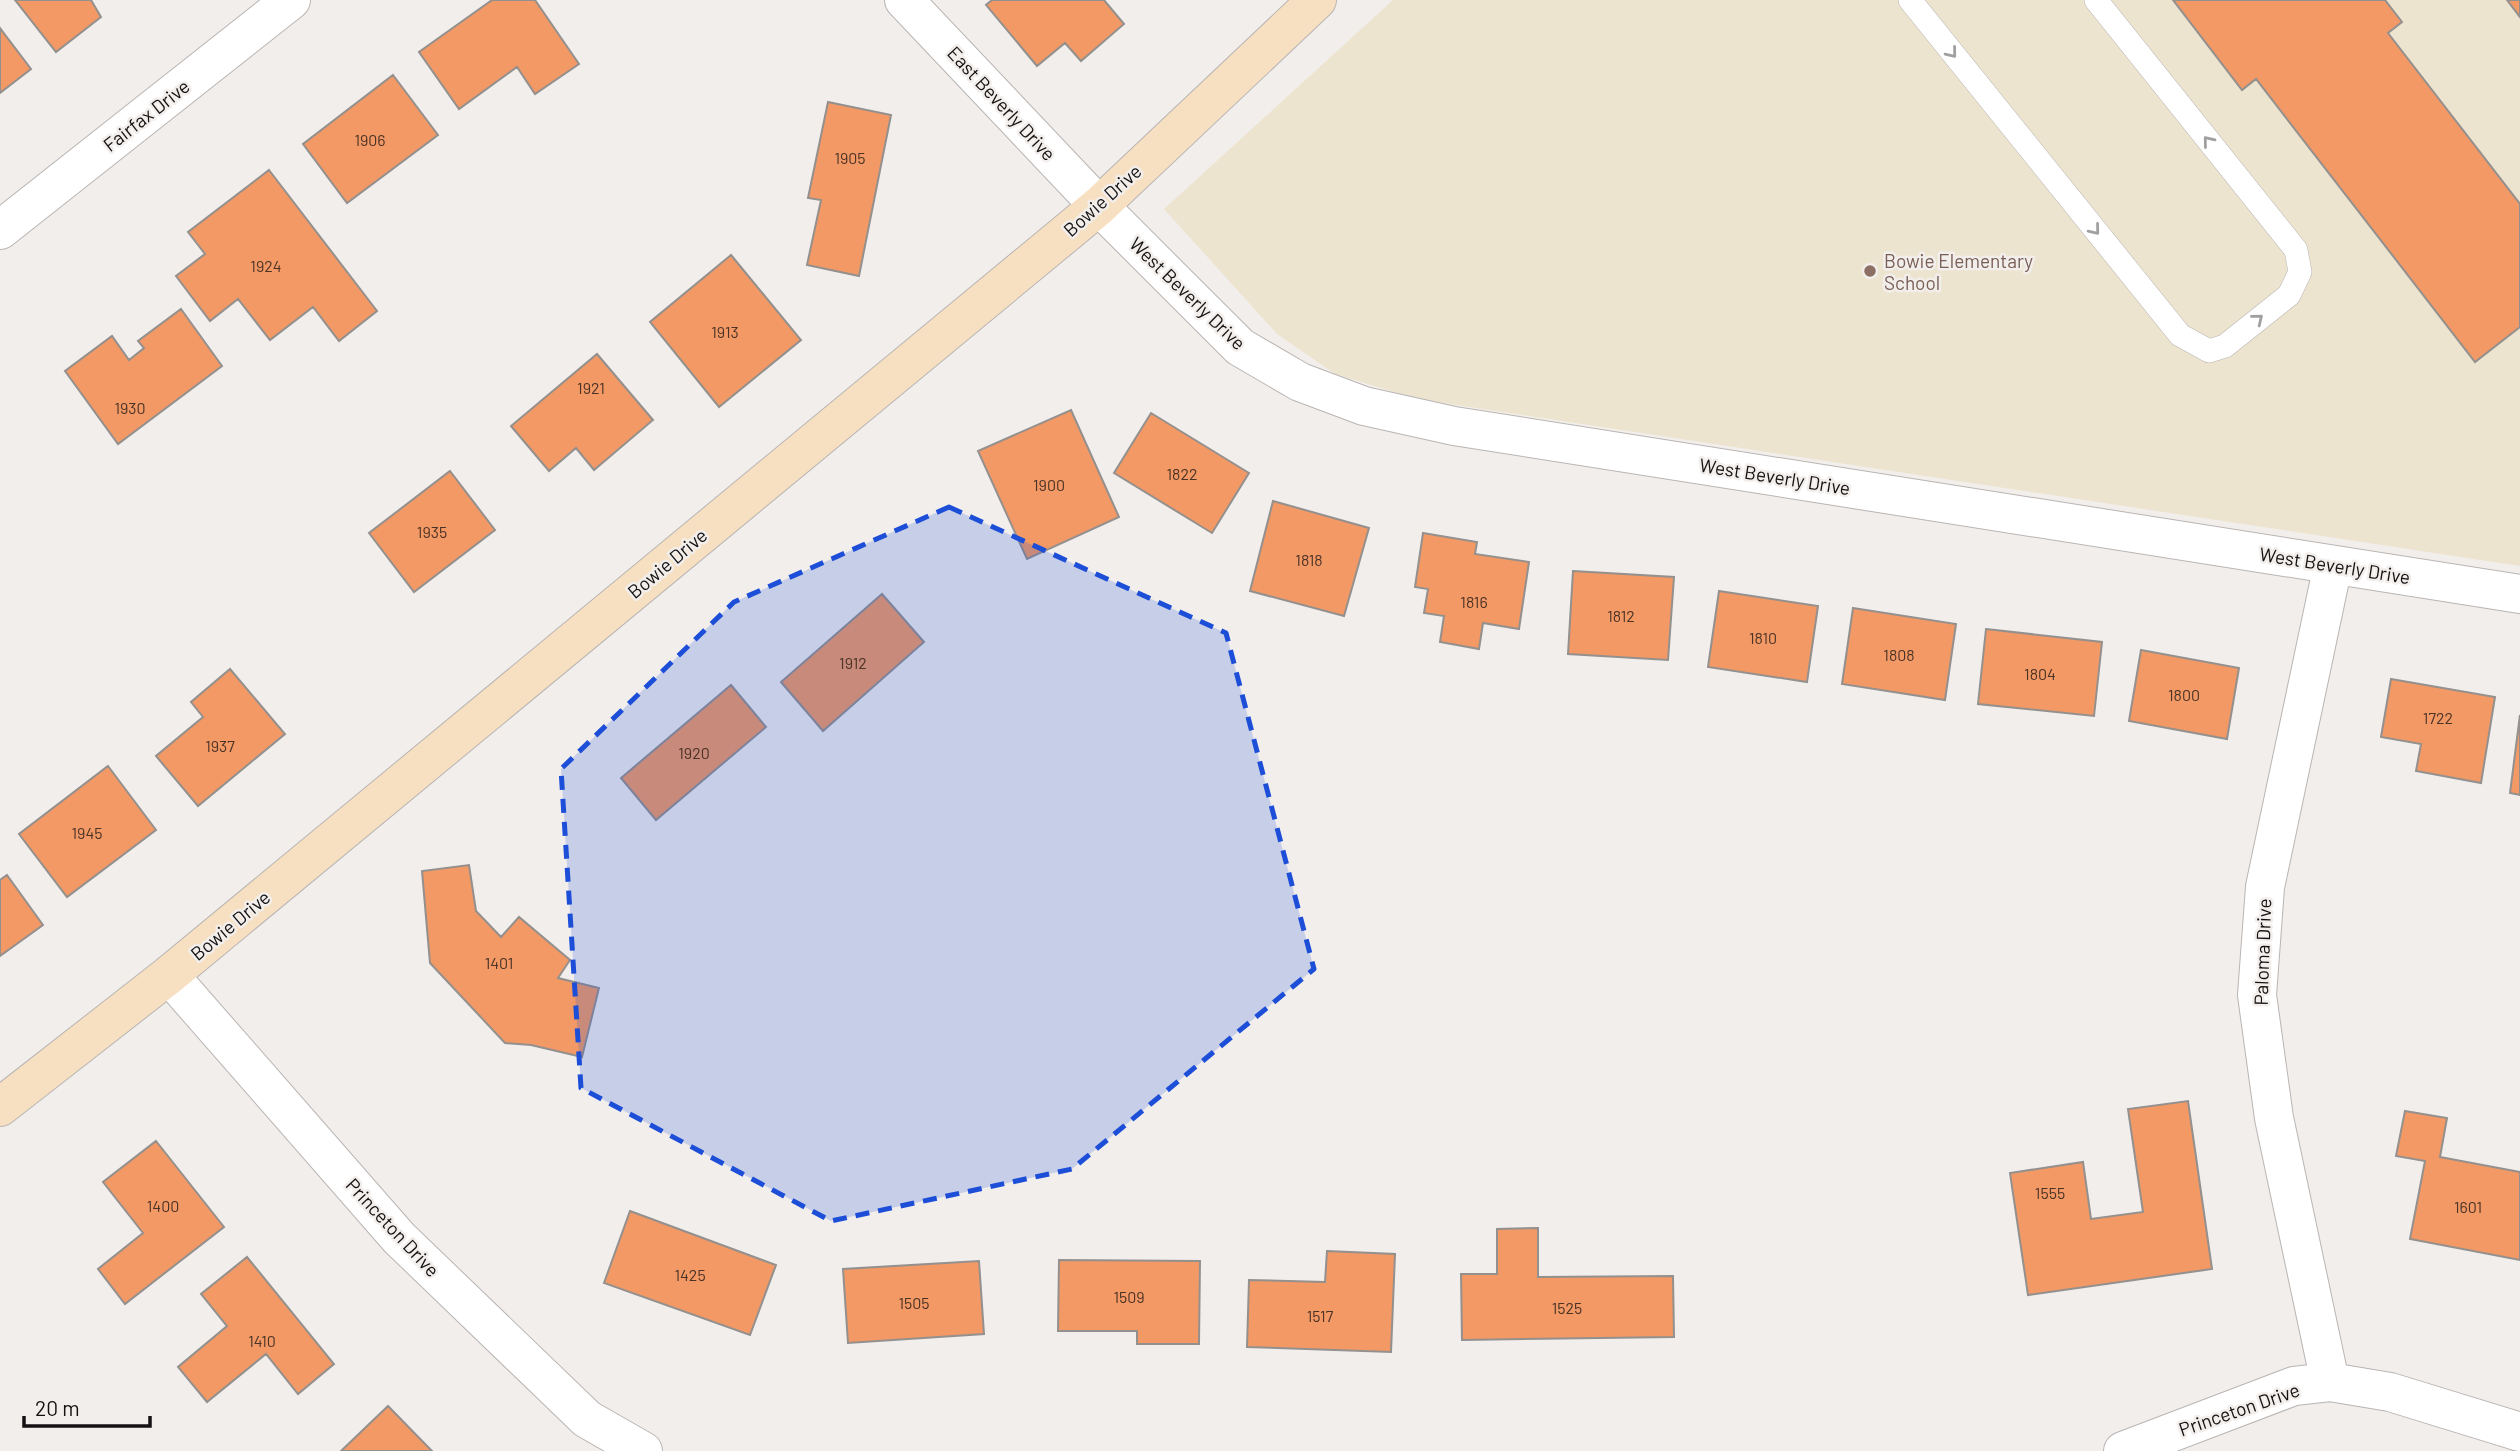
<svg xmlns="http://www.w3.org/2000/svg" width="2520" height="1451" font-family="Barlow,sans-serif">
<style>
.education{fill:#ede4cf}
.building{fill:#f29965;stroke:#94908e;stroke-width:2}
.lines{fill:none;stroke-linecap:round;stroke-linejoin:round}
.lane-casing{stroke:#b9b5b3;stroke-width:24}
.street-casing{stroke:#b9b5b3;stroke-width:40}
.secondary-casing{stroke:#b9b5b3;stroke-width:40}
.lane{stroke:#fff;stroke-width:23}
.street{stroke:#fff;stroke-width:38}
.secondary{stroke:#f7e0c2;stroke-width:38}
.oneway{stroke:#a1a0a0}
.marked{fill:#1d4ed8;fill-opacity:0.2;stroke:#1d4ed8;stroke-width:5;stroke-dasharray:14 9;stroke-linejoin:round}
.education-dot{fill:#8d6e63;stroke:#f2eeec;stroke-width:2.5}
.labels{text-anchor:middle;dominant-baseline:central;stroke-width:5;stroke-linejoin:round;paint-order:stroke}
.number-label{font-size:16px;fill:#4b3326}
.street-label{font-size:19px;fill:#131111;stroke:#f2eeec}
.education-label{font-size:19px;fill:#785e54;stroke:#f2eeec;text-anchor:start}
</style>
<rect width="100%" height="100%" fill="#f2eeec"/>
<path class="education" d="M 1393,0 L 2520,0 L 2520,566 L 1417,399 L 1335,374 L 1277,334 L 1164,209 Z"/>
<path class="building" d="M 15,0 L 91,0 L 101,17 L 56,52 Z
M 492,0 L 535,0 L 579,64 L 535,94 L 517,67 L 459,109 L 419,52 Z
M 992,0 L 1104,0 L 1124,24 L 1081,61 L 1065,43 L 1037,66 L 986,5 Z
M 2173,0 L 2385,0 L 2402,22 L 2388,33 L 2520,204 L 2520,327 L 2475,362 L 2256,79 L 2242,90 Z
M 2507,0 L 2520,0 L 2520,17 Z
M 0,28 L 31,69 L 0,93 Z
M 393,75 L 438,135 L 347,203 L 303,144 Z
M 828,102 L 891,115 L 859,276 L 807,265 L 821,200 L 808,198 Z
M 269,170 L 377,311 L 339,341 L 313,307 L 270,340 L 238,299 L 210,321 L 176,276 L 205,254 L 188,232 Z
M 731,255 L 801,340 L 719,407 L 650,322 Z
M 181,309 L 222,366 L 118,444 L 65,371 L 112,336 L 129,360 L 144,348 L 138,341 Z
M 597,354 L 653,420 L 594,470 L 576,448 L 549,471 L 511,426 Z
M 1071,410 L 1119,517 L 1027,559 L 978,451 Z
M 1151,413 L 1249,473 L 1212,533 L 1114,473 Z
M 450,471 L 495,530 L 414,592 L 369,533 Z
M 1273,501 L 1369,528 L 1344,616 L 1250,591 Z
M 1423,533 L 1477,542 L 1475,554 L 1529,562 L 1519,629 L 1483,623 L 1479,649 L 1440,642 L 1444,616 L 1424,613 L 1428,589 L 1415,587 Z
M 1573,571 L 1674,577 L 1668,660 L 1568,654 Z
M 1719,591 L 1818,606 L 1807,682 L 1708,667 Z
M 882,594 L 924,642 L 823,731 L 781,682 Z
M 1853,608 L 1956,624 L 1945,700 L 1842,684 Z
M 1986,629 L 2102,642 L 2094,716 L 1978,704 Z
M 2141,650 L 2239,668 L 2227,739 L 2129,721 Z
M 230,669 L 285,734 L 198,806 L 156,756 L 203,717 L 191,702 Z
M 2391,679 L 2495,697 L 2481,783 L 2416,771 L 2421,744 L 2381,737 Z
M 731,685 L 766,727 L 656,820 L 621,778 Z
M 2520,715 L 2520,795 L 2510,793 Z
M 108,766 L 156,830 L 67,897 L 19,834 Z
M 469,865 L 476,911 L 501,937 L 519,917 L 570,960 L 558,978 L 599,988 L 582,1057 L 531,1045 L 505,1043 L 430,963 L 422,871 Z
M 7,875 L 43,925 L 0,956 L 0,880 Z
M 2188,1101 L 2212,1269 L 2028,1295 L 2010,1173 L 2083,1162 L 2091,1219 L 2143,1212 L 2128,1109 Z
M 2405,1111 L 2447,1118 L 2440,1157 L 2520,1172 L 2520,1260 L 2410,1239 L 2425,1161 L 2396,1156 Z
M 156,1141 L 224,1227 L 125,1304 L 98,1269 L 143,1233 L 103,1182 Z
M 630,1211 L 776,1265 L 750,1335 L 604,1283 Z
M 1538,1228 L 1538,1277 L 1673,1276 L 1674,1337 L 1462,1340 L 1461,1274 L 1497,1274 L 1497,1229 Z
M 1327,1251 L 1395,1254 L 1391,1352 L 1247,1347 L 1249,1280 L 1325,1282 Z
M 247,1257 L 334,1364 L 298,1394 L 266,1354 L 207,1402 L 178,1367 L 227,1326 L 201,1294 Z
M 1059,1260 L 1200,1261 L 1199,1344 L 1137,1344 L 1137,1331 L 1058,1331 Z
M 979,1261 L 984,1334 L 848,1343 L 843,1269 Z
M 388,1406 L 432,1451 L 341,1451 Z"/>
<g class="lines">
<g class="lane-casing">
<path id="lane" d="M 1910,0 L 2180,335 L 2209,351 L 2225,346 L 2289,295 L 2300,272 L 2296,250 L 2096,0"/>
</g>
<g class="street-casing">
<path id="street" d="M 904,0 L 1099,206 L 1240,347 L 1300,382 L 1364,406 L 1454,426 L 2520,594
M 0,230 L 291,0
M 169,975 L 399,1238 L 587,1419 L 643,1451
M 2330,1382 L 2274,1118 L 2257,995 L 2265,887 L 2333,565
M 2123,1451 L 2294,1386 L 2330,1382 L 2390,1392 L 2520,1432"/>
</g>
<g class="secondary-casing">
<path id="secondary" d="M 0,1107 L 169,975 L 1099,206 L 1317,0"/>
</g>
<use href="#lane" class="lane"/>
<use href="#street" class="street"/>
<use href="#secondary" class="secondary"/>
</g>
<defs><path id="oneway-chevron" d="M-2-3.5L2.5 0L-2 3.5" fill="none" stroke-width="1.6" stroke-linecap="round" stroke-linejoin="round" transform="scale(1.75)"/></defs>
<g class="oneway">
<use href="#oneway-chevron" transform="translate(1952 53) rotate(51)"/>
<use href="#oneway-chevron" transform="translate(2208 141) rotate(-129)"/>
<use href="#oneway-chevron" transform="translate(2095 230) rotate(51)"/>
<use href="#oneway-chevron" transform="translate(2258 319) rotate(-39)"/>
</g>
<path class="marked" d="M 949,507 L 1226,633 L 1314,969 L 1072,1169 L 831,1221 L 581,1088 L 561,769 L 734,602 Z"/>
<circle class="education-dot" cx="1870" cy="271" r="7"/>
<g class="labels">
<g class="number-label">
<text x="370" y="139">1906</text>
<text x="850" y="157">1905</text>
<text x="266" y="265">1924</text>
<text x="725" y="331">1913</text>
<text x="591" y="387">1921</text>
<text x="130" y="407">1930</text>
<text x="1182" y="473">1822</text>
<text x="1049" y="484">1900</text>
<text x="432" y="531">1935</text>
<text x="1309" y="559">1818</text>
<text x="1474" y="601">1816</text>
<text x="1621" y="615">1812</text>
<text x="1763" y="637">1810</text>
<text x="1899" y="654">1808</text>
<text x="853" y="662">1912</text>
<text x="2040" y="673">1804</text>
<text x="2184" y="694">1800</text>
<text x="2438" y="717">1722</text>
<text x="220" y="745">1937</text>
<text x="694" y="752">1920</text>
<text x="87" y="832">1945</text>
<text x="499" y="962">1401</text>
<text x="2050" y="1192">1555</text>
<text x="163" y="1205">1400</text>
<text x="2468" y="1206">1601</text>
<text x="690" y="1274">1425</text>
<text x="1129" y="1296">1509</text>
<text x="914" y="1302">1505</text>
<text x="1567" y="1307">1525</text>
<text x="1320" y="1315">1517</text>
<text x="262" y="1340">1410</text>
</g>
<g class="street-label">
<text transform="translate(1002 103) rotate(47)">East Beverly Drive</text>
<text transform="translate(146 115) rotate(-38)">Fairfax Drive</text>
<text transform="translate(1102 200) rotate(-42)">Bowie Drive</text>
<text transform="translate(1188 293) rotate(44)">West Beverly Drive</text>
<text transform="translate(1775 476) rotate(9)">West Beverly Drive</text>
<text transform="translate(667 563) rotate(-40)">Bowie Drive</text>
<text transform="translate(2335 565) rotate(9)">West Beverly Drive</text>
<text transform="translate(230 925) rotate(-40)">Bowie Drive</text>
<text transform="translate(2262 952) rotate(-88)">Paloma Drive</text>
<text transform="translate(393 1227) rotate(47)">Princeton Drive</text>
<text transform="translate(2239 1409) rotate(-19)">Princeton Drive</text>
</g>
<g class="education-label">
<text x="1884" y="260">Bowie Elementary<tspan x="1884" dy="22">School</tspan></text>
</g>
</g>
<path d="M24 1416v10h126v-10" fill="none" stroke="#131111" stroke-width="3.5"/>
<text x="35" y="1416" font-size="21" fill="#131111" stroke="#f2eeec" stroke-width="5" paint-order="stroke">20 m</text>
</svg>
